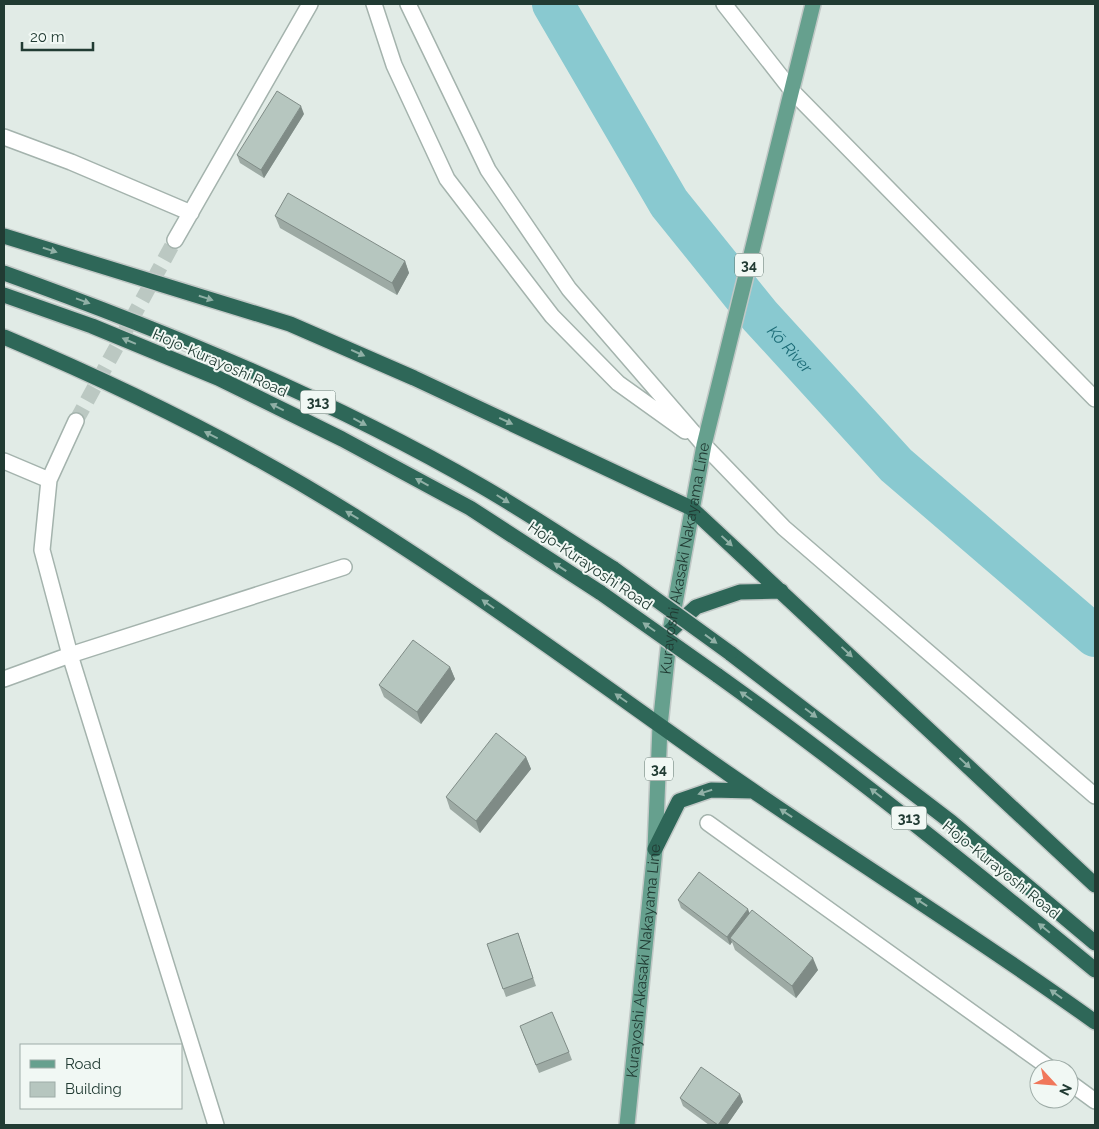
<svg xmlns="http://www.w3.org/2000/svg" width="1099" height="1129" font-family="Raleway,sans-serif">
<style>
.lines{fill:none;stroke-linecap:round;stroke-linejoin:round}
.river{stroke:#89c9d0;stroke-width:42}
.minor-tunnel{stroke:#bbc8c2;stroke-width:15;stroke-dasharray:15 8;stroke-linecap:butt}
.minor-casing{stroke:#a4b3ad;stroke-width:18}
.major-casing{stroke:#c1c8c6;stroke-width:18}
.highway-casing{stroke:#c1c8c6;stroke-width:18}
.minor{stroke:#fff;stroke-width:15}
.major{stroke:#66a08e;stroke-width:15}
.highway{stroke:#2e6758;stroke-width:15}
.highway-bridge-casing{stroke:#c1c8c6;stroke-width:18;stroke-linecap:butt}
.highway-bridge{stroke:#2e6758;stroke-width:15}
.wall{fill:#9daaa4}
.shaded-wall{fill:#7f8b86}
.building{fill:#b6c6bf;stroke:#7f8b86}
.oneway{fill:#90b0a6}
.labels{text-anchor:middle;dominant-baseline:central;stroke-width:4;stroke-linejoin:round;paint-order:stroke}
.shield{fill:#f1f8f4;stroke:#5f746d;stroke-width:1}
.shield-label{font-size:14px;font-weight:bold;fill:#213b33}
.street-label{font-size:15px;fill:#213b33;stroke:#f1f8f4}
.water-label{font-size:16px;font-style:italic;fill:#1c6c77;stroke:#f1f8f4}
</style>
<rect width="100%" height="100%" fill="#e1ebe6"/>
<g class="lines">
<path class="river" id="s1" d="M 553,4 L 669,203 L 760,316 L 896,465 L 1095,636"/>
<path class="minor-tunnel" d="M 76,421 L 175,240"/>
<g class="minor-casing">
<path id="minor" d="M 374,4 L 394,65 L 447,179 L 552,316 L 618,383 L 685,431
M 408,4 L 488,170 L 569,289 L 704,445 L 784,528 L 1095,796
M 724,4 L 793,92 L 1095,399
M 4,137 L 71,162 L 191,213
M 175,240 L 310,4
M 76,421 L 49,480 L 42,550 L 70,655 L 216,1125
M 4,461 L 49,480
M 4,679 L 70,655 L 344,567
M 708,823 L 1051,1069
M 1069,1082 L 1095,1101"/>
</g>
<g class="major-casing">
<g id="major">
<path id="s2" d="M 627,1125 L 655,849 L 660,726 L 670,631 L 704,445 L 813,4"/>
</g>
</g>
<g class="highway-casing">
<path id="highway" d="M 4,236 L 290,324 L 414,378 L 691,508 L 1095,885
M 4,273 C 168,332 331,399 483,487 C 528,513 571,542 614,569
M 4,295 L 92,326 L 218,378 L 342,439 L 470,508 L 601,593
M 4,337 C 125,388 245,447 356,517 C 484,597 606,688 730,775 C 851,859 976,936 1095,1022
M 670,631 L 696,607 L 740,592 L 781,591
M 730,653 L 951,822 L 1095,943
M 717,675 C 847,768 971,868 1095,970
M 655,849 L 679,801 L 711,790 L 753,791"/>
</g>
<use href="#minor" class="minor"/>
<use href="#major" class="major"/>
<use href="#highway" class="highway"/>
<g class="highway-bridge-casing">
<path id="highway-bridge" d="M 614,569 L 730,653
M 601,593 L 717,675"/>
</g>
<use href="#highway-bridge" class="highway-bridge"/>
</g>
<path class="wall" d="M 304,114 L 264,178 L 240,163 L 237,155 Z
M 275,216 L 405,261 L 409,273 L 397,295 L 280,228 Z
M 450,667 L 455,679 L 421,724 L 384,697 L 379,685 Z
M 526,757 L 531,769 L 480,833 L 450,809 L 446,797 Z
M 678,900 L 750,913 L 818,970 L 796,998 L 735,950 L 732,942 L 730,945 L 681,908 Z
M 518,933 L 536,986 L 506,997 L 487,944 Z
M 523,1034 L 569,1052 L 572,1060 L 539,1073 Z
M 740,1094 L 743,1102 L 727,1125 L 709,1125 L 683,1106 L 680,1098 Z"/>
<path class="shaded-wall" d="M 301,106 L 304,114 L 264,178 L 261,170 Z
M 405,261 L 409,273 L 397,295 L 392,283 Z
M 450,667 L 455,679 L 421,724 L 417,712 Z
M 526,757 L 531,769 L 480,833 L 476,821 Z
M 748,909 L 751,917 L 730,938 L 732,942 L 730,945 L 727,937 Z
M 813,958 L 818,970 L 796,998 L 792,986 Z
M 740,1094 L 743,1102 L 727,1125 L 718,1125 Z"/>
<path class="building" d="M 277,91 L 301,106 L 261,170 L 237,155 Z
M 288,193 L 405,261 L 392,283 L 275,216 Z
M 413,640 L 450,667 L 417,712 L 379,685 Z
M 496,733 L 526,757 L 476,821 L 446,797 Z
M 699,872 L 748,909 L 727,937 L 678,900 Z
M 752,910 L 813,958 L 792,986 L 730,938 Z
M 518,933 L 533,978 L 503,989 L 487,944 Z
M 552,1012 L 569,1052 L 536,1065 L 520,1026 Z
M 701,1067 L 740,1094 L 718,1125 L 680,1098 Z"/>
<defs><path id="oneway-solid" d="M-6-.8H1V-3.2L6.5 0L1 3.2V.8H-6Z" transform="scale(1.25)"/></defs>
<g class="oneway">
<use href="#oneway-solid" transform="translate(50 250) rotate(17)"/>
<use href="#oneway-solid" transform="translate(206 298) rotate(17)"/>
<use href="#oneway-solid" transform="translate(83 301) rotate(20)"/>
<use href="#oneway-solid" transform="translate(129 341) rotate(-157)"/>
<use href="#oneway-solid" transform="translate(358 353) rotate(24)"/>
<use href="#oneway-solid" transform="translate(277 407) rotate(-154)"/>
<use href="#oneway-solid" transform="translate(506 421) rotate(25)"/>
<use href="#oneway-solid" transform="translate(360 422) rotate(28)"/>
<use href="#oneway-solid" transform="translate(211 435) rotate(-153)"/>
<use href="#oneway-solid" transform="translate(422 482) rotate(-151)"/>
<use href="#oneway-solid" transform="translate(503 499) rotate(32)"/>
<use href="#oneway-solid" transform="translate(352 515) rotate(-149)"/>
<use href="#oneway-solid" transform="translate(727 541) rotate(43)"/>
<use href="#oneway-solid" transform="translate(560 567) rotate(-147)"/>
<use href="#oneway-solid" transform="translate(488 604) rotate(-145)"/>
<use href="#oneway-solid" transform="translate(649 627) rotate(-145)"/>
<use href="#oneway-solid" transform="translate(711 639) rotate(36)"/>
<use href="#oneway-solid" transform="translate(847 652) rotate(43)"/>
<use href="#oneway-solid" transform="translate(746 696) rotate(-145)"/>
<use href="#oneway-solid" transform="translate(621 698) rotate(-145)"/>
<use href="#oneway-solid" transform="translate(811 713) rotate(37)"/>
<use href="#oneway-solid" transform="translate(965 763) rotate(43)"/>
<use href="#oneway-solid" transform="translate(705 792) rotate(163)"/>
<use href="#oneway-solid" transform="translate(876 793) rotate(-142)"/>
<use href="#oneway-solid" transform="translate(786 813) rotate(-146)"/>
<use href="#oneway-solid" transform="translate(921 902) rotate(-146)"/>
<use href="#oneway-solid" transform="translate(1044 928) rotate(-141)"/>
<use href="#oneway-solid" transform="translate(1056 994) rotate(-144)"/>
</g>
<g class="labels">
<g class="shield">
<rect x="735" y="253.5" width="28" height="23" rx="4"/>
<rect x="300.5" y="390.5" width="35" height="23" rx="4"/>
<rect x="645" y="757.5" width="28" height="23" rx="4"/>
<rect x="891.5" y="806.5" width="35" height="23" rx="4"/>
</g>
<g class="shield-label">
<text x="749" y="265">34</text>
<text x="318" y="402">313</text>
<text x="659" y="769">34</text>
<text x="909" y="818">313</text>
</g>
<g class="street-label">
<text transform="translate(220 363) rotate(24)">Hojo-Kurayoshi Road</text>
<text stroke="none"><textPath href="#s2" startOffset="570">Kurayoshi Akasaki Nakayama Line</textPath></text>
<text transform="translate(590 566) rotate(34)">Hojo-Kurayoshi Road</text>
<text transform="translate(1001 870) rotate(39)">Hojo-Kurayoshi Road</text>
<text stroke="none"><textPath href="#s2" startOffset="165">Kurayoshi Akasaki Nakayama Line</textPath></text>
</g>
<g class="water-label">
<text stroke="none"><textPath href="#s1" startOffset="420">Kō River</textPath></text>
</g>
</g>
<rect width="1099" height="1129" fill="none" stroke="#213b33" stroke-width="10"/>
<rect x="20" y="1044" width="162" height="65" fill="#f1f8f4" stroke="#9eaca7"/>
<rect x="30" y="1060" width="25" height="8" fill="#66a08e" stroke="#9eaca7"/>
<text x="65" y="1069" font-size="15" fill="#213b33">Road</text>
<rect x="30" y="1082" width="25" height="15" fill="#b6c6bf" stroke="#9eaca7"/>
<text x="65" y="1094" font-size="15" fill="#213b33">Building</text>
<g transform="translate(1054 1084) rotate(116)"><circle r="24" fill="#f1f8f4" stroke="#9eaca7"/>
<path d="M0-4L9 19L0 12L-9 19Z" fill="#f0775a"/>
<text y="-8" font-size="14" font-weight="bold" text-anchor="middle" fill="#213b33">N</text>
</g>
<path d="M22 42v8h71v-8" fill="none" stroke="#213b33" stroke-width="2.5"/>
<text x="30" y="42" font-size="15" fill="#213b33" stroke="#f1f8f4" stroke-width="4" paint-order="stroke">20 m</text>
</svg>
